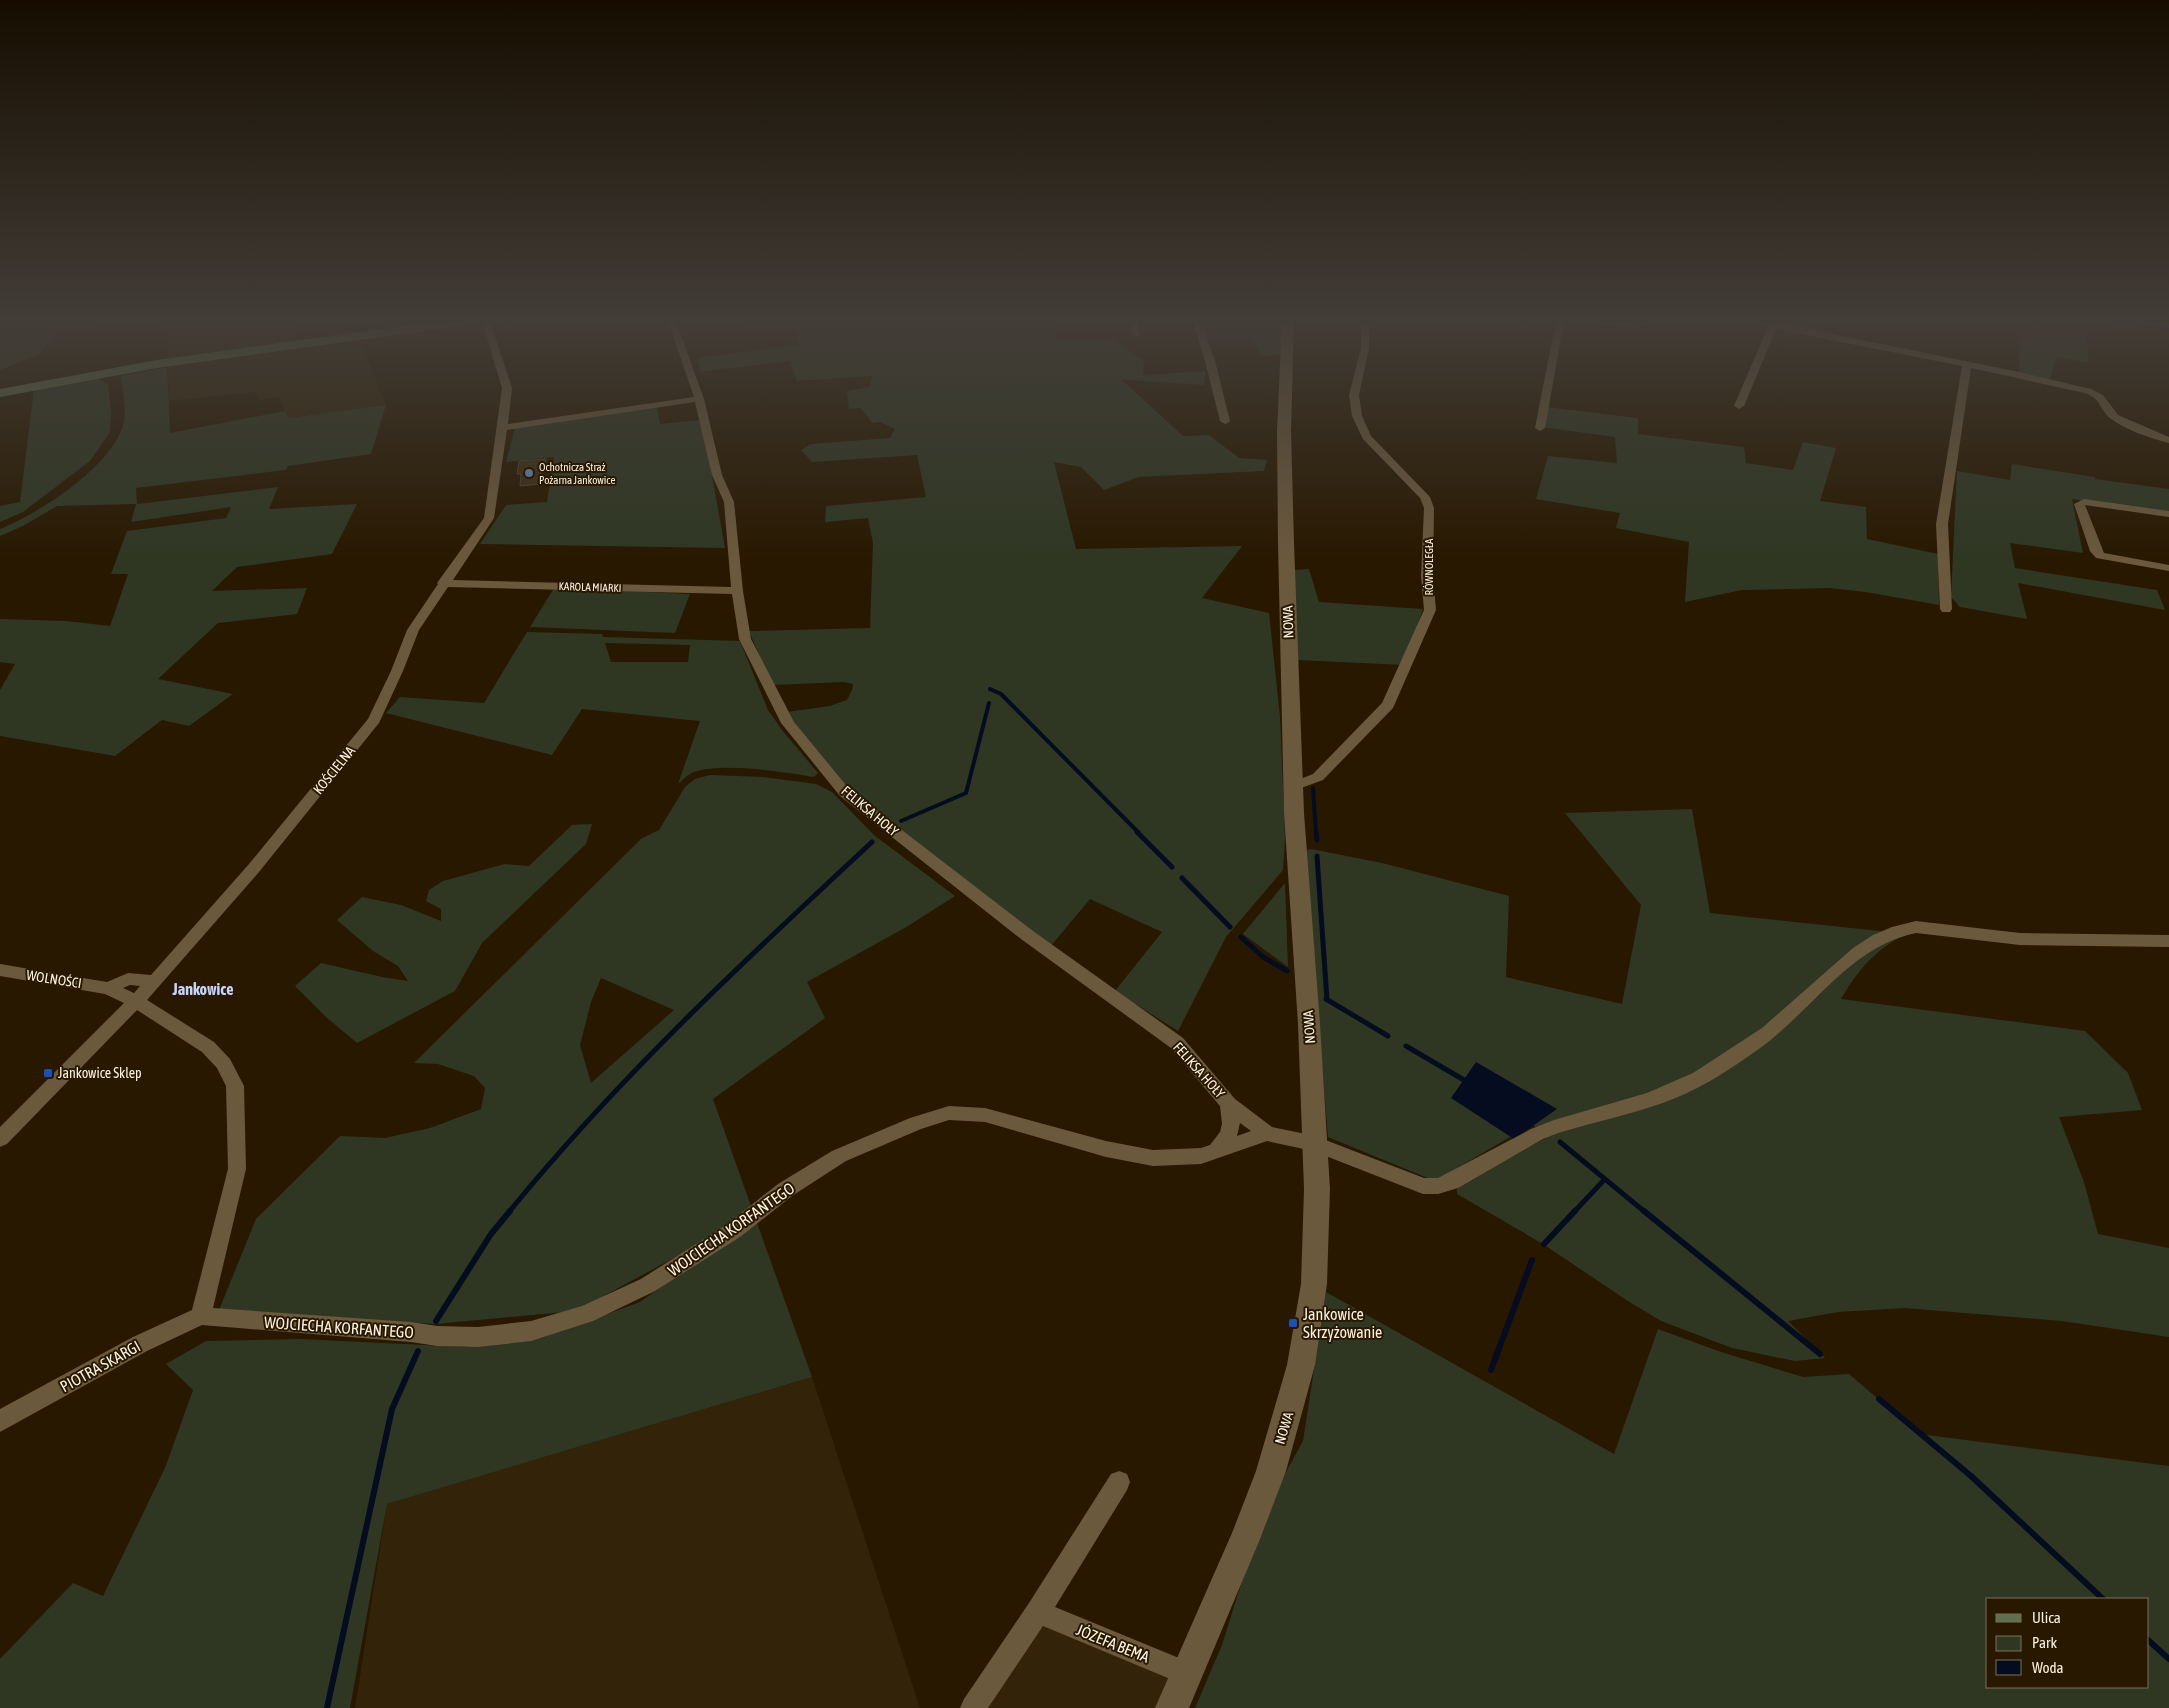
<svg xmlns="http://www.w3.org/2000/svg" width="2169" height="1708" font-family="'Asap Condensed',sans-serif">
<style>
.built{fill:#322309}
.green{fill:#2f3723;fill-rule:evenodd}
.water{fill:#050c1f}
.lines{fill:none;stroke-linecap:round;stroke-linejoin:round}
.stream-far3{stroke:#050c1f;stroke-width:3}
.stream-far2{stroke:#050c1f;stroke-width:4}
.stream-far1{stroke:#050c1f;stroke-width:5}
.stream{stroke:#050c1f;stroke-width:6}
.building{fill:#3b2d17;stroke:#534226}
.minor{fill:#6b593d;fill-rule:evenodd}
.tertiary{fill:#6b593d;fill-rule:evenodd}
.secondary{fill:#5c704e;fill-rule:evenodd}
.service-dot{fill:#5c6f8a;stroke:#281800;stroke-width:2}
.transit-dot{fill:#1a4fb4;stroke:#281800;stroke-width:2}
.labels{text-anchor:middle;dominant-baseline:central;stroke-width:4;stroke-linejoin:round;paint-order:stroke}
.far-poi-label{font-size:11px;fill:#fcf2e2;stroke:#281800;text-anchor:start}
.far-street-label{font-size:11px;fill:#fcf2e2;stroke:#281800}
.street-label{font-size:14px;fill:#fcf2e2;stroke:#281800}
.poi-label{font-size:14px;fill:#fcf2e2;stroke:#281800;text-anchor:start}
.quarter-label{font-size:16px;font-weight:bold;fill:#c7d4fe;stroke:#281800}
.near-street-label{font-size:16px;fill:#fcf2e2;stroke:#281800}
.near-poi-label{font-size:16px;fill:#fcf2e2;stroke:#281800;text-anchor:start}
</style>
<rect width="100%" height="100%" fill="#281800"/>
<path class="built" d="M 167,321 L 293,321 L 299,340 L 357,333 L 386,405 L 288,418 L 279,397 L 260,400 L 255,392 L 169,401 Z
M 812,1377 L 920,1708 L 355,1708 L 387,1504 Z
M 1038,1612 L 1183,1660 L 1161,1708 L 973,1708 Z"/>
<path class="green" d="M 0,321 L 122,321 L 59,333 L 39,354 L 0,370 Z
M 795,321 L 1054,321 L 1056,341 L 1113,339 L 1144,361 L 1143,375 L 1206,371 L 1204,385 L 1122,380 L 1183,436 L 1209,435 L 1239,458 L 1267,460 L 1264,471 L 1139,477 L 1104,490 L 1081,467 L 1054,462 L 1076,549 L 1242,546 L 1202,598 L 1269,613 L 1280,717 L 1285,838 L 1283,870 L 1226,937 L 1178,1031 L 1115,991 L 1162,932 L 1090,899 L 1050,947 L 847,792 L 791,720 L 787,712 L 830,706 L 847,700 L 852,690 L 853,684 L 843,682 L 772,685 L 749,631 L 870,628 L 873,543 L 868,518 L 825,522 L 826,506 L 926,497 L 917,455 L 812,462 L 801,450 L 811,444 L 890,438 L 895,429 L 880,422 L 872,423 L 861,408 L 849,409 L 847,391 L 870,387 L 872,376 L 797,381 L 789,361 L 701,372 L 697,358 L 799,345 L 793,329 L 747,334 L 744,326 Z
M 1202,321 L 1282,321 L 1282,355 L 1261,356 L 1253,340 L 1207,341 Z
M 2020,333 L 2086,333 L 2089,363 L 2056,357 L 2050,380 L 2019,374 Z
M 167,367 L 170,433 L 285,411 L 288,418 L 386,405 L 371,454 L 288,466 L 286,470 L 136,488 L 137,504 L 278,487 L 269,509 L 357,504 L 332,554 L 237,567 L 212,591 L 307,588 L 297,614 L 218,623 L 158,679 L 233,694 L 189,726 L 162,720 L 115,756 L 0,736 L 0,690 L 15,664 L 0,662 L 0,619 L 66,621 L 110,626 L 128,574 L 111,574 L 127,531 L 226,518 L 231,507 L 131,522 L 136,504 L 57,506 L 23,526 L 0,536 L 0,529 C 39,513 114,466 124,422 C 127,411 122,388 121,376 Z
M 98,379 L 108,384 L 111,413 L 110,432 L 90,461 L 23,512 L 0,522 L 0,506 L 20,502 L 34,390 Z
M 656,405 L 660,424 L 702,420 L 725,548 L 480,544 L 506,505 L 547,502 L 554,457 L 506,462 L 515,428 Z
M 1545,407 L 1638,418 L 1638,434 L 1744,447 L 1746,463 L 1793,470 L 1803,442 L 1836,448 L 1820,501 L 1866,507 L 1867,539 L 1938,554 L 1939,605 L 1866,592 L 1829,588 L 1742,590 L 1685,602 L 1689,542 L 1616,528 L 1620,513 L 1536,499 L 1548,456 L 1617,463 L 1615,437 L 1542,427 Z
M 2012,464 L 2095,477 L 2095,479 L 2169,489 L 2169,513 L 2072,499 L 2083,553 L 2010,543 L 2015,568 L 2157,590 L 2165,610 L 2018,583 L 2027,619 L 1960,607 L 1951,597 L 1957,471 L 2010,480 Z
M 1309,569 L 1319,602 L 1423,609 L 1404,665 L 1297,660 L 1293,570 Z
M 554,588 L 690,594 L 675,633 L 530,627 Z
M 527,632 L 602,634 L 603,637 L 740,641 L 768,710 L 782,730 L 818,773 L 814,777 C 784,772 723,762 694,772 C 688,774 683,780 678,784 L 700,721 L 582,709 L 552,755 L 386,713 L 400,697 L 484,703 ZM 605,643 L 690,645 L 688,662 L 611,662 Z
M 710,775 L 763,777 L 816,784 L 832,792 L 875,836 L 955,896 L 908,926 L 807,982 L 825,1018 L 713,1099 L 751,1206 L 714,1236 L 576,1311 L 435,1324 L 219,1310 L 256,1219 L 340,1136 L 385,1138 L 430,1128 L 481,1109 L 485,1088 L 474,1076 L 438,1064 L 414,1063 L 641,839 L 659,830 L 685,787 L 695,779 ZM 601,978 L 674,1010 L 591,1083 L 580,1045 L 591,1002 Z
M 1692,809 L 1710,913 L 1908,934 C 1878,946 1857,971 1841,999 L 2085,1031 L 2128,1073 L 2142,1110 L 2059,1117 L 2084,1182 L 2098,1234 L 2169,1248 L 2169,1337 L 2062,1321 L 1905,1308 L 1838,1312 L 1788,1321 L 1825,1358 L 1795,1361 L 1732,1348 L 1661,1321 L 1628,1301 L 1543,1244 L 1457,1194 L 1457,1185 L 1548,1137 L 1532,1124 L 1435,1181 L 1328,1137 L 1304,851 L 1311,849 L 1382,863 L 1509,896 L 1506,977 L 1622,1004 L 1641,905 L 1565,813 Z
M 592,824 L 586,844 L 482,943 L 455,991 L 357,1043 L 326,1017 L 295,986 L 321,963 L 382,977 L 408,981 L 398,966 L 373,951 L 337,920 L 362,897 L 401,905 L 441,921 L 441,909 L 426,901 L 429,890 L 443,881 L 505,864 L 529,866 L 572,825 Z
M 1285,883 L 1288,967 L 1243,934 Z
M 756,1220 L 812,1377 L 387,1504 L 350,1708 L 0,1708 L 0,1659 L 73,1583 L 103,1596 L 165,1468 L 193,1390 L 166,1364 L 206,1341 L 301,1339 L 465,1347 L 597,1318 L 640,1302 Z
M 1326,1292 L 1614,1454 L 1658,1329 L 1721,1352 L 1803,1377 L 1849,1374 L 1919,1434 L 2169,1466 L 2169,1708 L 1195,1708 L 1222,1645 L 1263,1514 L 1303,1441 ZM 1988,1599 L 2148,1599 L 2148,1687 L 1988,1687 Z"/>
<path class="water" d="M 1476,1062 L 1557,1109 L 1514,1139 L 1451,1098 Z"/>
<g class="lines">
<path class="stream-far3" d="M 2115,321 L 2169,328"/>
<path class="stream-far2" d="M 990,689 L 1001,694 L 1139,833
M 1313,788 L 1316,833
M 901,821 L 966,793 L 989,703"/>
<path class="stream-far1" d="M 1137,832 L 1172,867
M 1316,832 L 1317,840
M 1317,856 L 1327,1000
M 1182,878 L 1230,927
M 1241,937 L 1263,957 L 1287,971
M 1326,999 L 1388,1036
M 1406,1046 L 1464,1080
M 1560,1142 L 1645,1212
M 509,1212 C 618,1078 745,960 872,842
M 1574,1212 L 1605,1179"/>
<path class="stream" d="M 1644,1211 L 1820,1354
M 1544,1244 L 1575,1211
M 436,1321 L 491,1234 L 510,1211
M 1491,1370 L 1532,1260
M 1879,1399 L 1971,1476 L 2103,1599
M 2148,1640 L 2169,1659
M 327,1708 L 392,1409 L 418,1351"/>
</g>
<path class="building" d="M 546,459 L 544,472 L 541,472 L 540,484 L 520,486 L 521,474 L 517,474 L 519,461 Z"/>
<g class="lines">
<path class="minor" d="M 482,321 L 490,321 L 512,388 L 508,424 L 694,397 L 668,321 L 676,321 L 704,399 L 722,475 L 734,502 L 743,591 L 751,639 L 794,722 L 850,790 L 1033,931 L 1183,1038 L 1235,1099 L 1272,1127 L 1315,1136 L 1424,1178 L 1438,1178 L 1531,1129 L 1554,1120 L 1647,1093 L 1693,1073 L 1762,1028 L 1853,948 L 1873,935 L 1892,927 L 1916,921 L 2020,933 L 2169,935 L 2169,947 L 2020,945 L 1916,933 C 1849,946 1810,1014 1756,1051 C 1732,1068 1706,1085 1678,1097 C 1639,1113 1598,1121 1558,1133 L 1543,1139 L 1458,1188 L 1438,1194 L 1423,1194 L 1313,1151 L 1267,1141 L 1201,1164 L 1153,1166 L 1106,1157 L 985,1122 L 949,1120 L 921,1129 L 846,1161 L 792,1196 L 740,1237 L 655,1291 L 593,1321 L 531,1341 L 478,1347 L 437,1346 L 411,1342 L 202,1325 L 147,1351 L 0,1432 L 0,1409 L 133,1337 L 192,1310 L 228,1169 L 226,1086 L 217,1068 L 202,1052 L 137,1010 L 7,1144 L 0,1147 L 0,1127 L 124,1003 L 105,994 L 0,976 L 0,964 L 107,982 L 128,973 L 151,975 L 249,864 L 368,719 L 391,671 L 407,630 L 438,584 L 437,583 L 484,518 L 502,388 ZM 695,402 L 712,475 L 724,502 L 731,587 L 453,580 L 494,518 L 507,430 ZM 448,587 L 732,594 L 739,639 L 781,723 L 840,796 L 1021,939 L 1171,1048 L 1220,1106 L 1222,1124 L 1220,1132 L 1210,1145 L 1201,1148 L 1153,1150 L 1106,1141 L 985,1108 L 949,1106 L 910,1118 L 832,1151 L 778,1184 L 726,1225 L 641,1279 L 582,1306 L 531,1321 L 478,1327 L 437,1326 L 411,1322 L 213,1308 L 246,1169 L 244,1086 L 230,1059 L 214,1042 L 147,1000 L 259,872 L 379,723 L 403,671 L 419,630 ZM 130,985 L 140,986 L 134,993 L 123,988 ZM 1240,1123 L 1251,1131 L 1237,1136 Z
M 1130,321 L 1138,321 L 1139,337 L 1132,335 Z
M 1193,321 L 1201,321 L 1215,361 L 1230,421 L 1228,423 L 1225,424 L 1220,421 L 1205,361 Z
M 1361,321 L 1369,321 L 1369,348 L 1359,395 L 1362,416 L 1371,436 L 1430,497 L 1434,508 L 1433,576 L 1436,610 L 1393,708 L 1323,780 L 1293,791 L 1288,790 L 1286,787 L 1288,784 L 1313,774 L 1382,703 L 1424,610 L 1421,576 L 1424,508 L 1420,498 L 1363,439 L 1352,416 L 1349,395 L 1361,348 Z
M 1556,321 L 1564,321 L 1545,428 L 1540,431 L 1535,428 Z
M 1591,321 L 1650,321 L 1638,328 L 1595,324 Z
M 1747,321 L 1773,322 L 2019,372 L 2091,389 L 2103,395 L 2118,415 L 2169,437 L 2169,443 C 2150,438 2125,430 2110,418 C 2098,408 2103,400 2085,393 L 1971,368 L 1948,524 L 1952,609 L 1950,612 L 1942,612 L 1940,609 L 1936,524 L 1962,366 L 1776,329 L 1744,406 L 1739,409 L 1734,406 L 1768,327 Z
M 2136,321 L 2169,322 L 2169,328 L 2140,324 Z
M 2084,499 L 2169,511 L 2169,517 L 2085,505 L 2104,553 L 2169,565 L 2169,571 L 2096,558 L 2090,551 L 2074,504 Z
M 1119,1471 L 1127,1474 L 1130,1482 L 1127,1490 L 1055,1607 L 1196,1665 L 1199,1674 L 1196,1683 L 1187,1686 L 1043,1626 L 988,1708 L 960,1708 L 964,1699 L 1029,1603 L 1111,1474 Z"/>
<path class="tertiary" d="M 1282,321 L 1294,321 L 1291,431 L 1294,543 L 1304,813 L 1320,1024 L 1330,1189 L 1327,1284 L 1315,1365 L 1286,1471 L 1260,1539 L 1189,1708 L 1155,1708 L 1232,1533 L 1256,1471 L 1287,1365 L 1301,1284 L 1304,1189 L 1298,1024 L 1284,813 L 1278,543 L 1277,431 Z"/>
<path class="secondary" d="M 438,321 L 473,321 L 467,325 L 157,368 L 0,397 L 0,389 L 157,360 Z"/>
</g>
<linearGradient id="sky" x2="0" y2="1"><stop stop-color="#160d00"/><stop offset="0.57" stop-color="#423d37"/><stop offset="1" stop-color="#423d37" stop-opacity="0"/></linearGradient>
<rect width="2169" height="560" fill="url(#sky)"/>
<circle class="service-dot" cx="529" cy="473" r="5"/>
<g class="transit-dot">
<rect x="43" y="1068" width="10" height="10" rx="2.5"/>
<rect x="1288" y="1318" width="10" height="10" rx="2.5"/>
</g>
<g class="labels">
<g class="far-poi-label">
<text x="539" y="467">Ochotnicza Straż<tspan x="539" dy="13">Pożarna Jankowice</tspan></text>
</g>
<g class="far-street-label">
<text transform="translate(1429 567) rotate(-90)">RÓWNOLEGŁA</text>
<text transform="translate(590 587) rotate(2)">KAROLA MIARKI</text>
</g>
<g class="street-label">
<text transform="translate(1288 622) rotate(-92)">NOWA</text>
<text transform="translate(334 770) rotate(-51)">KOŚCIELNA</text>
<text transform="translate(870 811) rotate(40)">FELIKSA HOŁY</text>
<text transform="translate(54 979) rotate(9)">WOLNOŚCI</text>
<text transform="translate(1309 1027) rotate(-94)">NOWA</text>
<text transform="translate(1199 1070) rotate(48)">FELIKSA HOŁY</text>
<text transform="translate(1284 1428) rotate(-73)">NOWA</text>
</g>
<g class="poi-label">
<text x="58" y="1073">Jankowice Sklep</text>
</g>
<g class="quarter-label">
<text x="203" y="989">Jankowice</text>
</g>
<g class="near-street-label">
<text transform="translate(731 1229) rotate(-35)">WOJCIECHA KORFANTEGO</text>
<text transform="translate(339 1327) rotate(4)">WOJCIECHA KORFANTEGO</text>
<text transform="translate(100 1366) rotate(-29)">PIOTRA SKARGI</text>
<text transform="translate(1113 1643) rotate(22)">JÓZEFA BEMA</text>
</g>
<g class="near-poi-label">
<text x="1303" y="1314">Jankowice<tspan x="1303" dy="18">Skrzyżowanie</tspan></text>
</g>
</g>
<rect x="1986" y="1598" width="162" height="90" fill="#281800" stroke="#7d6f5a"/>
<rect x="1996" y="1614" width="25" height="8" fill="#5c704e" stroke="#7d6f5a"/>
<text x="2032" y="1623" font-size="15" fill="#fcf2e2">Ulica</text>
<rect x="1996" y="1636" width="25" height="15" fill="#2f3723" stroke="#7d6f5a"/>
<text x="2032" y="1648" font-size="15" fill="#fcf2e2">Park</text>
<rect x="1996" y="1660" width="25" height="15" fill="#050c1f" stroke="#7d6f5a"/>
<text x="2032" y="1673" font-size="15" fill="#fcf2e2">Woda</text>
</svg>
